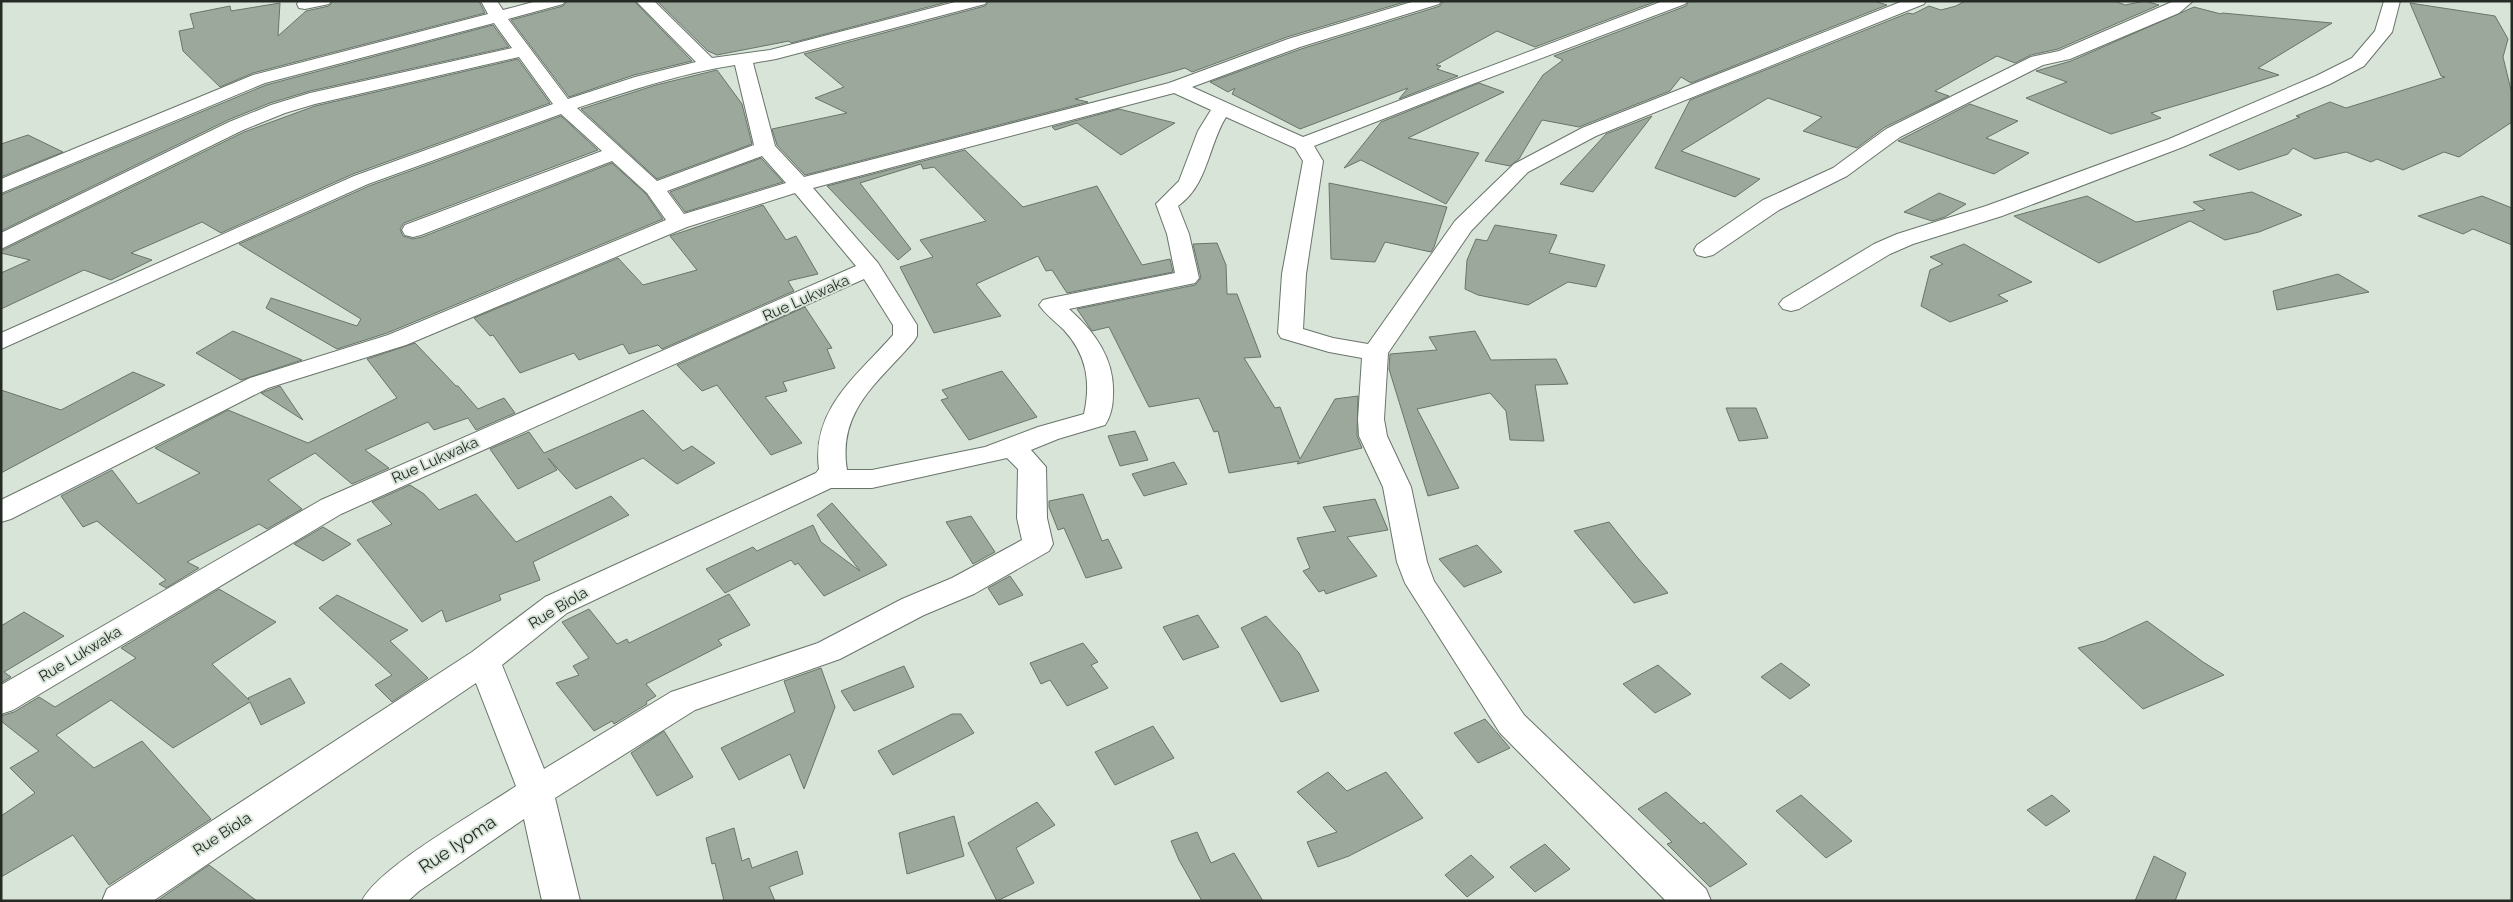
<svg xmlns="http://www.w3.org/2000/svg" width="2513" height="902" font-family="Raleway,sans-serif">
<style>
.building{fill:#9ca89c;stroke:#6a756a}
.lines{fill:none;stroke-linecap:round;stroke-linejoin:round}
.minor-casing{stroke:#69746a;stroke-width:2}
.minor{fill:#fff;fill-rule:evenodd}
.labels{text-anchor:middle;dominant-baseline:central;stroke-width:4;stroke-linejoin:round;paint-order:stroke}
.street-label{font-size:15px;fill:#252a25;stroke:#d7e4d7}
.near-street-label{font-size:18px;fill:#252a25;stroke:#d7e4d7}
</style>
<rect width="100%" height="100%" fill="#d7e4d7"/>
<path class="building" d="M 333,1 L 479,1 L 485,13 L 253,73 L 220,87 L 183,51 L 179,31 L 194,28 L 190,14 L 230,6 L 231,11 L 280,3 L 278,36 L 306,11 L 329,6 Z
M 567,1 L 634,1 L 692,61 L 634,75 L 569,97 L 511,20 L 563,6 Z
M 657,1 L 951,1 L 791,43 L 789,41 L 717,55 L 708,51 Z
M 989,1 L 1408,1 L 1287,37 L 1192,72 L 1185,68 L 1175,71 L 1075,99 L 1088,102 L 805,175 L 777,145 L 772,129 L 847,113 L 815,98 L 844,87 L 804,54 L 985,6 Z
M 1443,1 L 1657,1 L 1535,47 L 1497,31 L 1436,65 L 1441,66 L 1437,69 L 1458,76 L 1399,99 L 1408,88 L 1300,129 L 1232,94 L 1235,88 L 1228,92 L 1210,82 L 1301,49 L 1440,6 Z
M 1689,1 L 1874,1 L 1887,5 L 1691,83 L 1681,77 L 1670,91 L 1579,127 L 1542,120 L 1519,159 L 1510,166 L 1485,161 L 1543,75 L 1563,60 L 1554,56 L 1686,6 Z
M 1965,1 L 2115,1 L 2125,5 L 2145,1 L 2159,5 L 2058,49 L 2031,55 L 2015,63 L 1997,56 L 1935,91 L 1949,96 L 1885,127 L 1857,148 L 1803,131 L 1822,117 L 1768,98 L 1681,151 L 1760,179 L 1735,197 L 1655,168 L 1690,100 L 1908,13 L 1913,14 L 1929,6 L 1941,10 L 1956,6 Z
M 2410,3 L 2495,16 L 2508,39 L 2503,57 L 2512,94 L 2512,122 L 2459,157 L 2444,152 L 2403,170 L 2377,159 L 2371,162 L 2346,152 L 2315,159 L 2293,148 L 2288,154 L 2239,170 L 2209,155 L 2300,117 L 2296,116 L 2330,102 L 2346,108 L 2445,77 L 2441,76 Z
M 2194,7 L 2221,14 L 2222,13 L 2332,23 L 2258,68 L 2279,75 L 2151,113 L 2161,118 L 2111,134 L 2026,98 L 2067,82 L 2036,71 L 2071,61 Z
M 493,25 L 509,47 L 310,91 L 270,103 L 228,120 L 1,231 L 1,195 L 266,85 Z
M 518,59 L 550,103 L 353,174 L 221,233 L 202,222 L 131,253 L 152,260 L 111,280 L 84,270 L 1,309 L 1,273 L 30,260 L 1,253 L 1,251 L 244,132 L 315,106 Z
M 717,70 L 742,104 L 752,144 L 657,179 L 581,109 L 656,85 Z
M 1479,83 L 1504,92 L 1408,138 L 1479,153 L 1446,204 L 1361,160 L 1344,168 L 1381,122 Z
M 1970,104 L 2018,121 L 1986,138 L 2029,153 L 1994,174 L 1898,141 Z
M 1119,109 L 1175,123 L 1121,155 L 1077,123 L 1055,130 L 1052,127 Z
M 561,116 L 598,150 L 404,223 L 400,229 L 403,236 L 413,239 L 422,237 L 612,163 L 646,194 L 663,219 L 387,333 L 337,349 L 266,308 L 271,298 L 357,326 L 361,319 L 239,244 L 369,186 Z
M 1652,116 L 1593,192 L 1560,184 L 1606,134 Z
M 28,135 L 63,152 L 1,177 L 1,144 Z
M 965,150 L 1023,207 L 1097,186 L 1142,265 L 1170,259 L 1173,272 L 1067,293 L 1052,270 L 1046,271 L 1038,256 L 976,284 L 1001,316 L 934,333 L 900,267 L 933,257 L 920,240 L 986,221 L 934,167 L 923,169 L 921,164 L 860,183 L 911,249 L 898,260 L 827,186 Z
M 761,158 L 783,182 L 685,212 L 670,192 Z
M 1329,183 L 1447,207 L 1434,247 L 1431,252 L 1385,242 L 1375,262 L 1331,259 Z
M 2252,192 L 2302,215 L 2259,232 L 2225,240 L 2190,221 L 2099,263 L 2014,216 L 2087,196 L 2136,222 L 2205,210 L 2193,202 Z
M 1939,193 L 1966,204 L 1945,217 L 1932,221 L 1904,212 Z
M 2482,196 L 2512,208 L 2512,245 L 2473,229 L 2463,234 L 2418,216 Z
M 763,205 L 786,240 L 796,236 L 818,274 L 788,281 L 794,291 L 662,349 L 658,345 L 629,354 L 623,344 L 579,360 L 574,353 L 520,373 L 493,335 L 490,336 L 474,318 L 618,258 L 643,285 L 697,270 L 670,236 Z
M 1495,225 L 1557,235 L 1549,253 L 1605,265 L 1596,287 L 1568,282 L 1528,305 L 1478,295 L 1465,289 L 1467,260 L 1476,239 L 1487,241 Z
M 1217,243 L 1226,265 L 1227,294 L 1237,294 L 1261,357 L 1244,358 L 1275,408 L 1280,407 L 1300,459 L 1335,399 L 1358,396 L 1357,436 L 1362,448 L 1297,464 L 1299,461 L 1229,473 L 1218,431 L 1214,432 L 1199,398 L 1149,407 L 1109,327 L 1092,331 L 1077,309 L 1195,285 L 1201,278 L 1193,244 Z
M 1964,244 L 2032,282 L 1998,295 L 2008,301 L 1950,322 L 1921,306 L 1930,270 L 1943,264 L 1930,257 Z
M 2338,274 L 2369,292 L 2277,310 L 2273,291 Z
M 805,307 L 832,348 L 827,349 L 835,368 L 783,382 L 787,391 L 765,397 L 802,443 L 771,455 L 717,385 L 702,391 L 677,365 Z
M 233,331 L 302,360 L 241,380 L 196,353 Z
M 1475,331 L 1491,360 L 1556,359 L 1568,384 L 1535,385 L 1544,441 L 1510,440 L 1506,411 L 1490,393 L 1417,409 L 1459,488 L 1428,496 L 1389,369 L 1390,354 L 1437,350 L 1429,337 Z
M 415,343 L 456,386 L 458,386 L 478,409 L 504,398 L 515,413 L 476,430 L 468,418 L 434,430 L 428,422 L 365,450 L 389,468 L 352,484 L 315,453 L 268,480 L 302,509 L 267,529 L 259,524 L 187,562 L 199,568 L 166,588 L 159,584 L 166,580 L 97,521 L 83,527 L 61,496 L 112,470 L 138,504 L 200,473 L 155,448 L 228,410 L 308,443 L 397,398 L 367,359 Z
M 1002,371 L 1037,417 L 969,440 L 941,400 L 948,398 L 942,390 Z
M 133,372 L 165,385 L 1,473 L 1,390 L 61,410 Z
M 280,386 L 303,420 L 261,393 Z
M 1726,408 L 1756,408 L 1768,438 L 1739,441 Z
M 643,410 L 683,451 L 692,446 L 715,463 L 677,484 L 643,458 L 576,489 L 548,458 L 557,470 L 518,489 L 490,449 L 529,432 L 544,453 Z
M 1135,431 L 1148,460 L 1120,466 L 1108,436 Z
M 1174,462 L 1187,484 L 1144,496 L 1132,474 Z
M 410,485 L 424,494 L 439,510 L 476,494 L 516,542 L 611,496 L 629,515 L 533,562 L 540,580 L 499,595 L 501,600 L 446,622 L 442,610 L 422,622 L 357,540 L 392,524 L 372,502 Z
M 1083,494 L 1102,541 L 1108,539 L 1122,568 L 1086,578 L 1064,528 L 1058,530 L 1049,507 L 1049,501 Z
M 1375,499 L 1388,530 L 1347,537 L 1377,576 L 1326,594 L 1324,590 L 1319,592 L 1303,571 L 1310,568 L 1297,538 L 1336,531 L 1323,507 Z
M 832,503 L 887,565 L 824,596 L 798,563 L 795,565 L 791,560 L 725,593 L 706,569 L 753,547 L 757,551 L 813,525 L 821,542 L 860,571 L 817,515 Z
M 971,516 L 995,552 L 973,564 L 946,522 Z
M 1609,522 L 1637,557 L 1668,593 L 1634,603 L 1574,531 Z
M 323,527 L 351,544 L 323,561 L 294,544 Z
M 1477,545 L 1502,572 L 1464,587 L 1439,559 Z
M 1010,576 L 1023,595 L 999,605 L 988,588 Z
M 219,589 L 276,622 L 212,664 L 249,700 L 248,698 L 290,678 L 305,703 L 261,725 L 250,702 L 173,748 L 111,700 L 56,735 L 94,768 L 142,741 L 211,819 L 109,885 L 73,835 L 1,877 L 1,816 L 35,793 L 10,768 L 39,751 L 1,721 L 1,716 L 14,712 L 39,697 L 55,707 L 136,658 L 121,648 Z
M 729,594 L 750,625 L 718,640 L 722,645 L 646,684 L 656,696 L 646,702 L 647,704 L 614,724 L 612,721 L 594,731 L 556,683 L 579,675 L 573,666 L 589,658 L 562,622 L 589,609 L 617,644 L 627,639 L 629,643 Z
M 337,595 L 408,630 L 390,641 L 428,678 L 392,702 L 375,685 L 392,675 L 319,608 Z
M 24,612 L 64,636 L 4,672 L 11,677 L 1,683 L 1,626 Z
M 1198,615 L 1219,647 L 1183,660 L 1163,627 Z
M 1266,616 L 1299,653 L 1319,691 L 1281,702 L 1241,628 Z
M 2147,621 L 2203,662 L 2224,675 L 2143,709 L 2078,648 L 2104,641 Z
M 1083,643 L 1098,662 L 1091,665 L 1108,688 L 1067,706 L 1050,680 L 1041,684 L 1030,663 Z
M 1781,663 L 1810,685 L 1790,699 L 1761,677 Z
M 1658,665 L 1691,694 L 1655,713 L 1623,684 Z
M 904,666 L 914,687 L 854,711 L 841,691 Z
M 821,668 L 835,707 L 804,789 L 790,754 L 739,780 L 721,748 L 795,712 L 784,681 Z
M 952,714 L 961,714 L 974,733 L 893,775 L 878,751 Z
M 1485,719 L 1510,748 L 1478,763 L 1454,733 Z
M 1153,726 L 1174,758 L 1115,785 L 1095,752 Z
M 664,731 L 693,777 L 657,796 L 631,753 Z
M 1328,772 L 1347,791 L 1386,772 L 1423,818 L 1349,856 L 1318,867 L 1307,842 L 1337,832 L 1297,792 Z
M 1666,792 L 1701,824 L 1704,822 L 1747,864 L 1710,887 L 1667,844 L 1672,842 L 1638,809 Z
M 1801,795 L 1852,841 L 1826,858 L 1776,811 Z
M 2052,795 L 2070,811 L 2046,826 L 2027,810 Z
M 1037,802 L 1055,825 L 1016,848 L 1034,883 L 997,901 L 968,843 Z
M 954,816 L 964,856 L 907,874 L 899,833 Z
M 734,828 L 742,861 L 749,858 L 752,868 L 797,851 L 803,874 L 769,887 L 775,901 L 724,901 L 715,863 L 712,864 L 706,838 Z
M 1197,832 L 1211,863 L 1234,853 L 1263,901 L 1202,901 L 1179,860 L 1171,841 Z
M 1545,844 L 1570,869 L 1535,892 L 1510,867 Z
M 1471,855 L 1494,877 L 1467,897 L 1445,875 Z
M 2154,856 L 2186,873 L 2175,901 L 2135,901 Z
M 209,865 L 257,901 L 157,901 Z"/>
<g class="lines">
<g class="minor-casing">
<path id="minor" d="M 299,1 L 331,1 L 329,4 L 305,9 L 299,8 L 297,4 Z
M 481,1 L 497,1 L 503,10 L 537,1 L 565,1 L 563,4 L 508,19 L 568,99 L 635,77 L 696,62 L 636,1 L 654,1 L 712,58 L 770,50 L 959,1 L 987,1 L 985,4 L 776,59 L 753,63 L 775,146 L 804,177 L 1169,83 L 1288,39 L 1415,1 L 1441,1 L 1439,4 L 1300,47 L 1192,87 L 1303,137 L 1663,1 L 1687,1 L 1685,4 L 1470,85 L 1314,146 L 1323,161 L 1306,274 L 1303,329 L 1333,338 L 1368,344 L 1455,221 L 1514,164 L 1582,128 L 1903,1 L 1926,1 L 1924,4 L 1596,136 L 1528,172 L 1471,231 L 1388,353 L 1384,419 L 1387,436 L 1411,487 L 1427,562 L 1434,581 L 1524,715 L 1706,889 L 1711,901 L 1666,901 L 1500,733 L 1405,583 L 1397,562 L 1383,487 L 1359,436 L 1358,419 L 1362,358 L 1329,352 L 1281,338 L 1278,333 L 1282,274 L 1303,161 L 1295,148 L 1226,117 C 1208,146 1208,185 1178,206 L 1189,234 L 1199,278 L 1195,283 L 1069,309 C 1095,332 1115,359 1113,395 C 1113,405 1111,416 1105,425 L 1058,439 L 1031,450 L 1046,467 L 1047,518 L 1053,544 L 1049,551 L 974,594 L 924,615 L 840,659 L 695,710 L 555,798 L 580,901 L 542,901 L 524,819 L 419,891 L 408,901 L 362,901 C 378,867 481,810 516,786 L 476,683 L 153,901 L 102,901 L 107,889 L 472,652 L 545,597 L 816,473 L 819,469 C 811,409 857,376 893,335 L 893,325 L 864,279 L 341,514 L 13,710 L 1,714 L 1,685 L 321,500 L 856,266 L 795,193 L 687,227 L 406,345 L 268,388 L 11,519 L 1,522 L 1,500 L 250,378 L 388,335 L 666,220 L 647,193 L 612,161 L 421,235 L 413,237 L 405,235 L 402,230 L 405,225 L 602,151 L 561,114 L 368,184 L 1,349 L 1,333 L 354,176 L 553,104 L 519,57 L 315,104 L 285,113 L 243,130 L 1,249 L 1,233 L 229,122 L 271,105 L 310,93 L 512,48 L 494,23 L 265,83 L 1,193 L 1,179 L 253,75 L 488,14 ZM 735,65 L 754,145 L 657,181 L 577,108 C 629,91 681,73 735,65 ZM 1174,93 L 1211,110 L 1198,131 L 1179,181 L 1156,204 L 1167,234 L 1175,273 L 1051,298 L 1043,300 L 1039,305 C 1046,315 1056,322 1064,330 C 1087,355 1091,382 1084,414 L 1038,427 L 985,447 L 872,470 L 847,470 C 837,410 879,382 914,341 L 917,336 L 917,325 L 878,263 L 813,188 ZM 762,156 L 786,183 L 684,214 L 667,191 ZM 1007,458 L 1018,469 L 1017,518 L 1022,540 L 952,578 L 902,599 L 818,643 L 671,692 L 544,769 L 502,665 L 567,613 L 831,488 L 872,488 Z
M 2174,1 L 2193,1 L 2179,13 L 2070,59 L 2043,65 L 1900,137 L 1847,176 L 1779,210 L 1713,255 L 1705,257 L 1697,255 L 1694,250 L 1697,245 L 1763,200 L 1833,168 L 1886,129 L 2031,57 L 2059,51 Z
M 2384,1 L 2400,1 L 2392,32 L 2364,66 L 2330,84 L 2183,147 L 2002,216 L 1913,244 L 1890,254 L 1799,309 L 1791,311 L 1783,309 L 1779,304 L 1783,299 L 1874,244 L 1897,234 L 1986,206 L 2169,139 L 2316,76 L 2352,58 L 2375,31 Z"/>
</g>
<use href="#minor" class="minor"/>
</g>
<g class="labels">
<g class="street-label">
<text transform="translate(806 298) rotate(-24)">Rue Lukwaka</text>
<text transform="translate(435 460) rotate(-24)">Rue Lukwaka</text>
<text transform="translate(558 608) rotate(-31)">Rue Biola</text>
<text transform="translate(80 654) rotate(-31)">Rue Lukwaka</text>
<text transform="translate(222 834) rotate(-33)">Rue Biola</text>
</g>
<g class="near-street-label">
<text transform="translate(457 844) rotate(-34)">Rue Iyoma</text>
</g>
</g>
<rect width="2513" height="902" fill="none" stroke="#252a25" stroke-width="5"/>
</svg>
